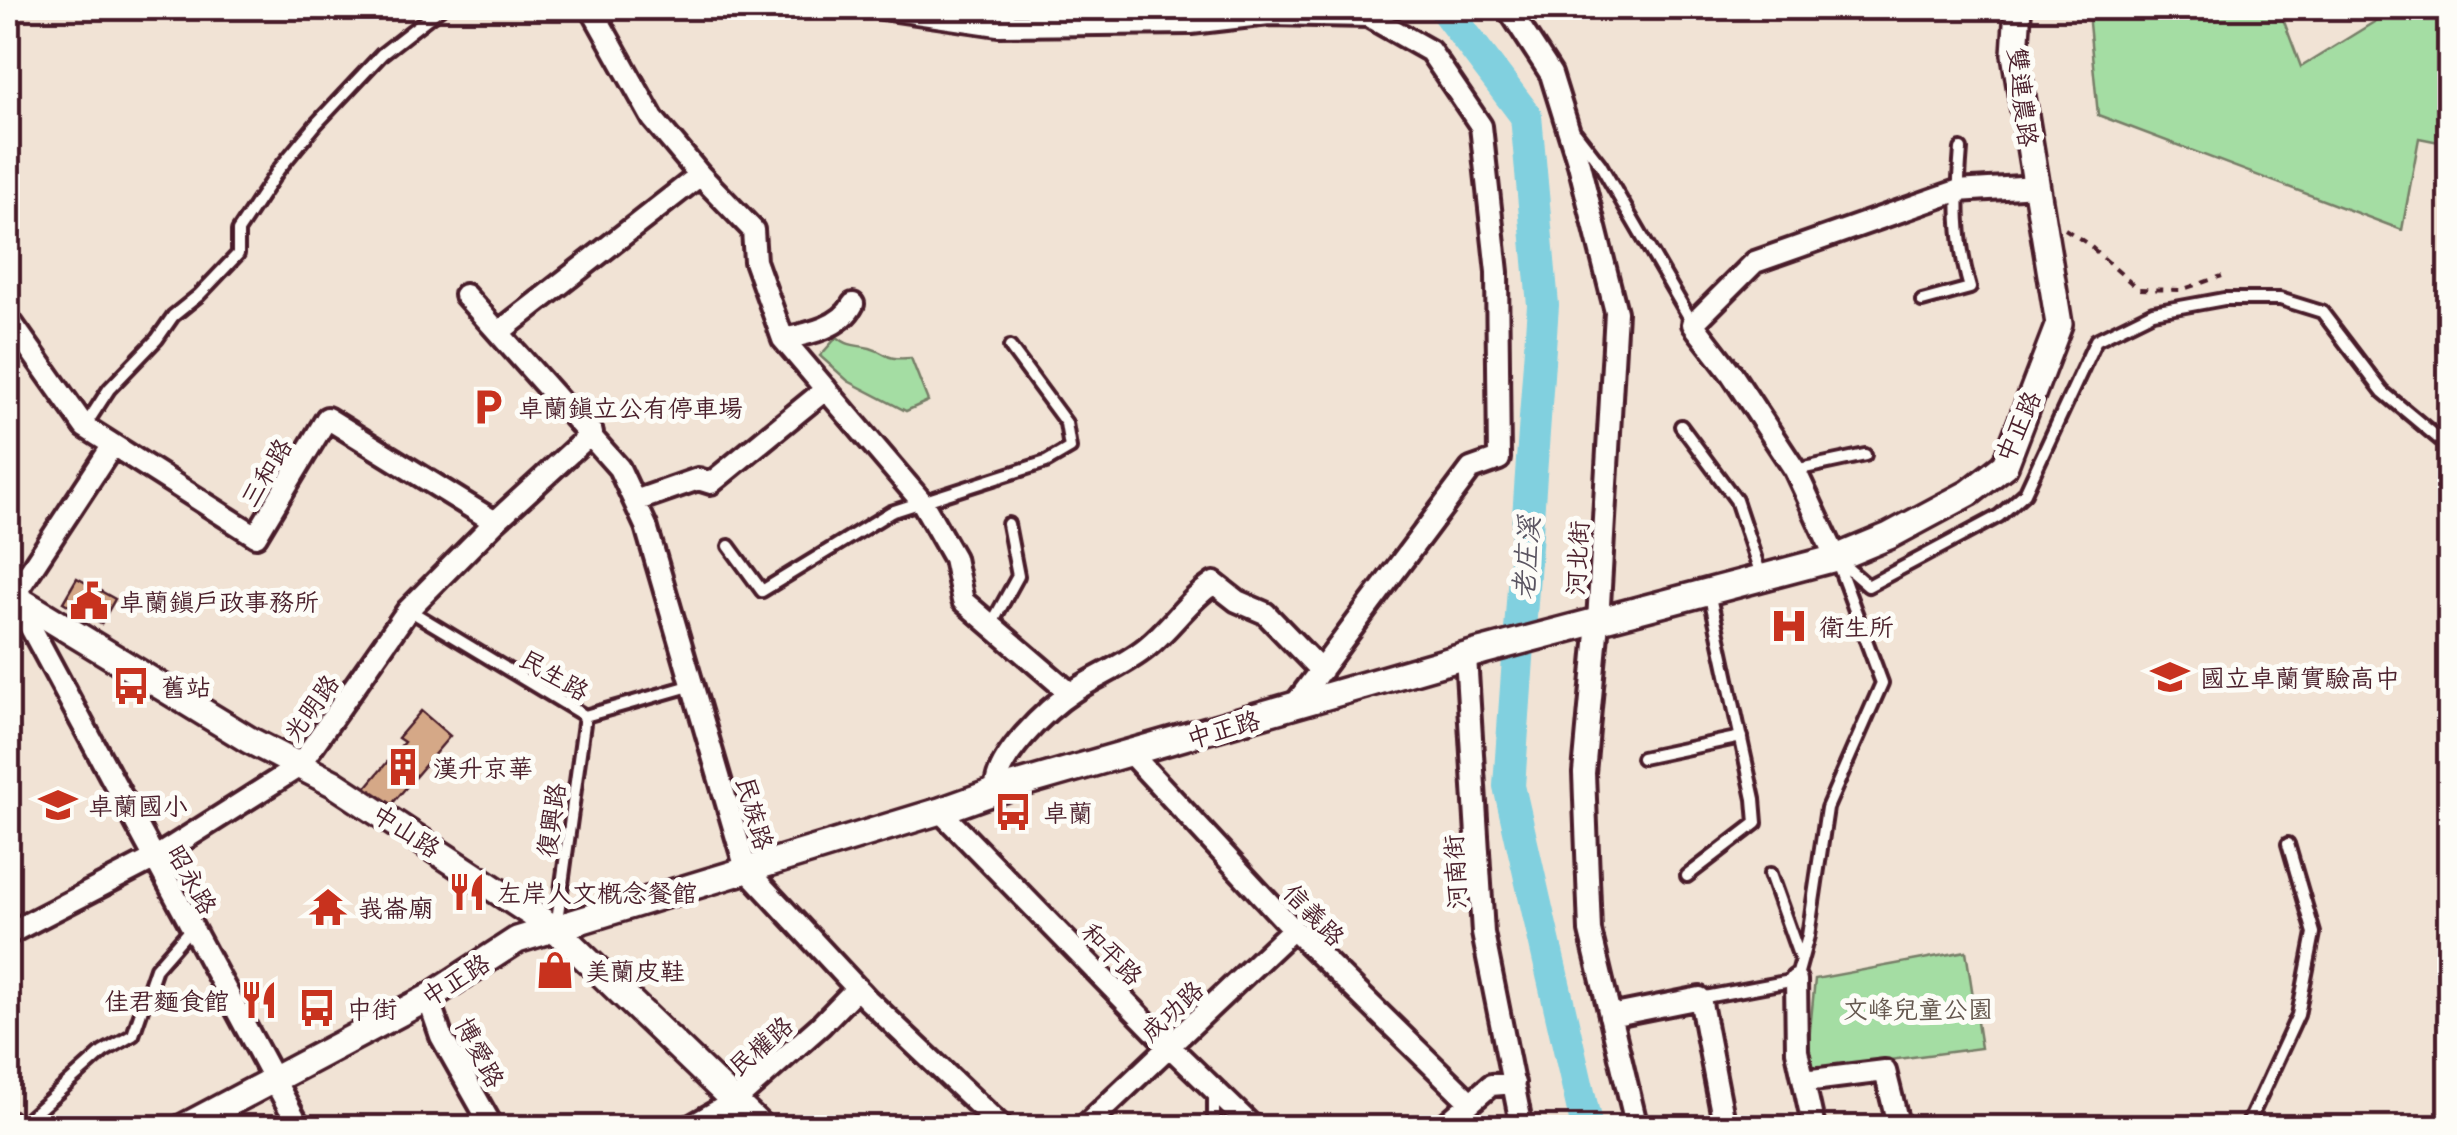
<svg xmlns="http://www.w3.org/2000/svg" width="2457" height="1135" font-family="Mali,'LXGW WenKai TC',sans-serif">
<style>
.green{fill:#a4dda3;stroke:#777e67;stroke-width:2.5}
.lines{fill:none;stroke-linecap:round;stroke-linejoin:round}
.river{stroke:#81d0df;stroke-width:32}
.building{fill:#d5a887;stroke:#4a1f2b;stroke-width:2.5}
.service-casing{stroke:#4a1f2b;stroke-width:18}
.minor-casing{stroke:#4a1f2b;stroke-width:28}
.tertiary-casing{stroke:#4a1f2b;stroke-width:32}
.path{stroke:#4a1f2b;stroke-width:4;stroke-dasharray:8 8;stroke-linecap:butt}
.service{stroke:#fdfcf7;stroke-width:10}
.minor{stroke:#fdfcf7;stroke-width:20}
.tertiary{stroke:#fdfcf7;stroke-width:25}
.labels{text-anchor:middle;dominant-baseline:central;stroke-width:10;stroke-linejoin:round;paint-order:stroke}
.street-label{font-size:25px;fill:#4a1f2b;stroke:#fdfcf7}
.poi-label{font-size:25px;fill:#4a1f2b;stroke:#fdfcf7;text-anchor:start}
.park-label{font-size:25px;fill:#65584f;stroke:#fdfcf7}
.water-label{font-size:28px;font-style:italic;fill:#5a5461;stroke:#fdfcf7}
</style>
<rect width="100%" height="100%" fill="#f1e3d5"/>
<filter id="ink" filterUnits="userSpaceOnUse"><feTurbulence type="fractalNoise" baseFrequency=".01" numOctaves="2"/><feDisplacementMap in="SourceGraphic" scale="20" xChannelSelector="R" yChannelSelector="G"/><feConvolveMatrix kernelMatrix="1 2 1 2 8 2 1 2 1" color-interpolation-filters="sRGB"/></filter>
<g filter="url(#ink)">
<path class="green" d="M 2097,8 L 2279,8 L 2301,67 L 2397,8 L 2449,8 L 2449,144 L 2419,138 L 2402,230 L 2098,115 L 2089,23 Z
M 837,337 C 852,348 854,344 870,348 C 890,354 883,360 911,358 L 928,401 L 906,411 L 848,381 L 820,356 Z
M 1966,951 L 1981,1048 L 1806,1071 L 1815,979 Z"/>
<g class="lines">
<path class="river" d="M 1444,8 L 1526,116 L 1543,305 L 1509,786 L 1587,1128"/>
</g>
<path class="building" d="M 77,578 L 115,599 L 101,624 L 63,602 Z
M 421,711 L 450,736 L 386,811 L 363,791 L 404,742 L 398,738 Z"/>
<g class="lines">
<g class="service-casing">
<path id="service" d="M 1576,133 L 1600,164 L 1693,324
M 1922,301 L 1970,288 C 1956,241 1957,197 1961,149
M 85,426 L 109,389 L 157,339 L 173,316 L 199,295 L 238,254 L 238,231 L 279,169 L 317,123 L 382,54 L 441,8
M 1681,426 L 1736,500 L 1762,578
M 1795,470 L 1865,455
M 729,546 L 762,591 L 891,512 L 1046,462 L 1070,448 L 1066,423 L 1010,347
M 1837,559 L 1868,586 L 1999,516 L 2025,493 L 2096,340 L 2153,312 L 2224,299 L 2280,299 L 2322,312 L 2383,392 L 2450,448
M 409,610 L 585,716 L 693,685
M 991,625 L 1018,576 L 1008,524
M 1642,758 L 1741,737
M 1770,874 L 1800,958
M 1687,876 L 1756,823 L 1754,799 L 1709,592
M 556,928 L 585,716
M 1700,998 L 1796,980 L 1808,936 L 1827,808 L 1882,683 L 1836,559
M 18,1128 L 103,1052 L 133,1035 L 156,968 L 191,928
M 1214,1128 L 1214,1094
M 2246,1128 L 2298,1015 L 2314,933 L 2288,844"/>
</g>
<g class="minor-casing">
<path id="minor" d="M 591,8 L 653,119 L 700,175 L 753,230 L 755,261 L 783,339 L 922,502 L 954,558 L 963,601 L 1070,693
M 882,8 L 998,25 L 1191,23 L 1269,14 L 1368,16 L 1430,51 L 1481,126 L 1497,272 L 1499,459 L 1471,469 L 1293,707
M 1508,8 L 1551,74 L 1579,164 L 1616,312 L 1598,622 L 1584,773 L 1590,931 L 1637,1128
M 465,295 L 619,468 L 646,526 L 746,869 L 868,1000 L 1003,1128
M 8,318 L 85,427 L 256,536 L 327,418 L 495,522
M 499,332 L 700,175
M 783,339 C 807,334 841,328 853,304
M 635,501 L 698,479 L 711,483 L 826,389
M 1836,558 L 1795,470 L 1731,373 L 1693,324 L 1755,262 L 1957,191 L 2037,186
M 13,597 L 113,445
M 16,600 L 300,1128
M 1466,656 L 1483,933 L 1522,1128
M 1132,755 L 1293,929 L 1469,1101
M 996,791 C 993,759 1048,708 1074,691 C 1097,676 1125,665 1147,647 C 1172,627 1187,601 1214,583 L 1237,601 L 1265,613 L 1321,671
M 940,811 L 1169,1046 L 1254,1128
M 8,934 L 153,859 L 298,767 L 408,610 L 495,522 L 592,433
M 1796,980 L 1797,1051 L 1814,1128
M 428,998 L 441,1036 L 493,1128
M 1610,1016 L 1700,998 L 1725,1128
M 1804,1081 L 1885,1071 L 1899,1128
M 8,1121 L 11,1128
M 688,1128 L 735,1101 L 821,1025 L 857,988
M 1083,1128 L 1293,929
M 1441,1128 L 1491,1085 L 1514,1083"/>
</g>
<g class="tertiary-casing">
<path id="tertiary" d="M 8,593 L 249,740 L 333,783 L 555,929 L 762,1128
M 182,1128 L 428,998 L 517,940 L 940,811 L 996,791 L 1483,651 L 1836,558 L 1889,536 L 1969,493 L 2005,465 L 2059,324 L 2015,54 L 2018,8"/>
</g>
<path class="path" d="M 2065,229 L 2088,244 L 2138,289 L 2181,290 L 2222,276"/>
<use href="#service" class="service"/>
<use href="#minor" class="minor"/>
<use href="#tertiary" class="tertiary"/>
</g>
</g>
<defs>
<g id="parking-bare" transform="scale(3)"><path d="M-3.5-5.5H1a3.5 3.5 0 0 1 0 7H-1V5.5H-3.5ZM-1-3.4V-.6H.8a1.4 1.4 0 0 0 0-2.8Z" fill="#c8321e" stroke="#fdfcf7" stroke-width="2.5" paint-order="stroke"/></g>
<g id="civic-bare" transform="scale(3)"><path d="M-.6-6.5H3V-4.5H.6V-3L4-1V1h2V6H-6V1h2V-1L-.6-3ZM-1.2 2.5V6h2.4V2.5Z" fill="#c8321e" stroke="#fdfcf7" stroke-width="2.5" paint-order="stroke"/></g>
<g id="hospital-bare" transform="scale(3)"><path d="M-5-5h3v3.5h4V-5h3V5h-3V1.5h-4V5h-3Z" fill="#c8321e" stroke="#fdfcf7" stroke-width="2.5" paint-order="stroke"/></g>
<g id="school-bare" transform="scale(3)"><path d="M0-5L7-2L0 1L-7-2ZM-4 1L0 2.5L4 1V4Q0 6-4 4Z" fill="#c8321e" stroke="#fdfcf7" stroke-width="2.5" paint-order="stroke"/></g>
<g id="bus-bare" transform="scale(3)"><path d="M-5-6H5V4H4V6H2V4H-2V6H-4V4H-5ZM-3.5-4V0h7V-4ZM-3.5 1.2v1.5H-2V1.2ZM2 1.2v1.5H3.5V1.2Z" fill="#c8321e" stroke="#fdfcf7" stroke-width="2.5" paint-order="stroke"/></g>
<g id="building-bare" transform="scale(3)"><path d="M-4-6H4V6H1V3H-1V6H-4ZM-2.5-4.3h1.7v1.8h-1.7ZM.8-4.3h1.7v1.8H.8ZM-2.5-1h1.7V.8h-1.7ZM.8-1h1.7V.8H.8Z" fill="#c8321e" stroke="#fdfcf7" stroke-width="2.5" paint-order="stroke"/></g>
<g id="restaurant-bare" transform="scale(3)"><path d="M-5-6h1v4h1v-4h1v4h1v-4h1v5L-1.5 .5V6h-2V.5L-5-1ZM5-6V6H3V1.5H1.5Q1.5-4 5-6Z" fill="#c8321e" stroke="#fdfcf7" stroke-width="2.5" paint-order="stroke"/></g>
<g id="temple-bare" transform="scale(3)"><path d="M0-6L5-2H3V0L6.5 2.5H4V6H1.5V3h-3V6H-4V2.5H-6.5L-3 0V-2H-5Z" fill="#c8321e" stroke="#fdfcf7" stroke-width="2.5" paint-order="stroke"/></g>
<g id="shop-bare" transform="scale(3)"><path d="M-5-2.5h2.3a2.7 3.5 0 0 1 5.4 0H5L5.5 6h-11ZM-1.5-2.5h3a1.5 2.3 0 0 0-3 0Z" fill="#c8321e" stroke="#fdfcf7" stroke-width="2.5" paint-order="stroke"/></g>
</defs>
<g fill-rule="evenodd">
<use href="#parking-bare" x="488" y="407"/>
<use href="#civic-bare" x="89" y="601"/>
<use href="#hospital-bare" x="1789" y="626"/>
<use href="#school-bare" x="2170" y="677"/>
<use href="#bus-bare" x="131" y="686"/>
<use href="#building-bare" x="403" y="767"/>
<use href="#school-bare" x="58" y="805"/>
<use href="#bus-bare" x="1013" y="812"/>
<use href="#restaurant-bare" x="467" y="892"/>
<use href="#temple-bare" x="328" y="907"/>
<use href="#shop-bare" x="555" y="970"/>
<use href="#restaurant-bare" x="259" y="1000"/>
<use href="#bus-bare" x="317" y="1008"/>
</g>
<g class="labels">
<g class="street-label">
<text transform="translate(2024 97) rotate(83)">雙連農路</text>
<text transform="translate(2017 426) rotate(-66)">中正路</text>
<text transform="translate(265 472) rotate(-59)">三和路</text>
<text transform="translate(1576 558) rotate(-87)">河北街</text>
<text transform="translate(555 674) rotate(30)">民生路</text>
<text transform="translate(310 707) rotate(-54)">光明路</text>
<text transform="translate(1223 728) rotate(-16)">中正路</text>
<text transform="translate(756 813) rotate(74)">民族路</text>
<text transform="translate(550 820) rotate(-82)">復興路</text>
<text transform="translate(407 830) rotate(33)">中山路</text>
<text transform="translate(1454 872) rotate(-93)">河南街</text>
<text transform="translate(193 879) rotate(61)">昭永路</text>
<text transform="translate(1315 914) rotate(46)">信義路</text>
<text transform="translate(1113 953) rotate(46)">和平路</text>
<text transform="translate(455 979) rotate(-32)">中正路</text>
<text transform="translate(1171 1010) rotate(-43)">成功路</text>
<text transform="translate(760 1045) rotate(-41)">民權路</text>
<text transform="translate(481 1052) rotate(62)">博愛路</text>
</g>
<g class="poi-label">
<text x="518" y="407">卓蘭鎮立公有停車場</text>
<text x="119" y="601">卓蘭鎮戶政事務所</text>
<text x="1819" y="626">衛生所</text>
<text x="2200" y="677">國立卓蘭實驗高中</text>
<text x="161" y="686">舊站</text>
<text x="433" y="767">漢升京華</text>
<text x="88" y="805">卓蘭國小</text>
<text x="1043" y="812">卓蘭</text>
<text x="497" y="892">左岸人文概念餐館</text>
<text x="358" y="907">峩崙廟</text>
<text x="585" y="970">美蘭皮鞋</text>
<text x="229" y="1000" text-anchor="end">佳君麵食館</text>
<text x="347" y="1008">中街</text>
</g>
<g class="park-label">
<text x="1918" y="1008">文峰兒童公園</text>
</g>
<g class="water-label">
<text transform="translate(1525 558) rotate(-86)">老庄溪</text>
</g>
</g>
<rect width="2457" height="1135" fill="none" stroke="#fdfcf7" stroke-width="40"/>
<rect x="20" y="20" width="2417" height="1095" fill="none" stroke="#4a1f2b" stroke-width="4" filter="url(#ink)"/>
</svg>
